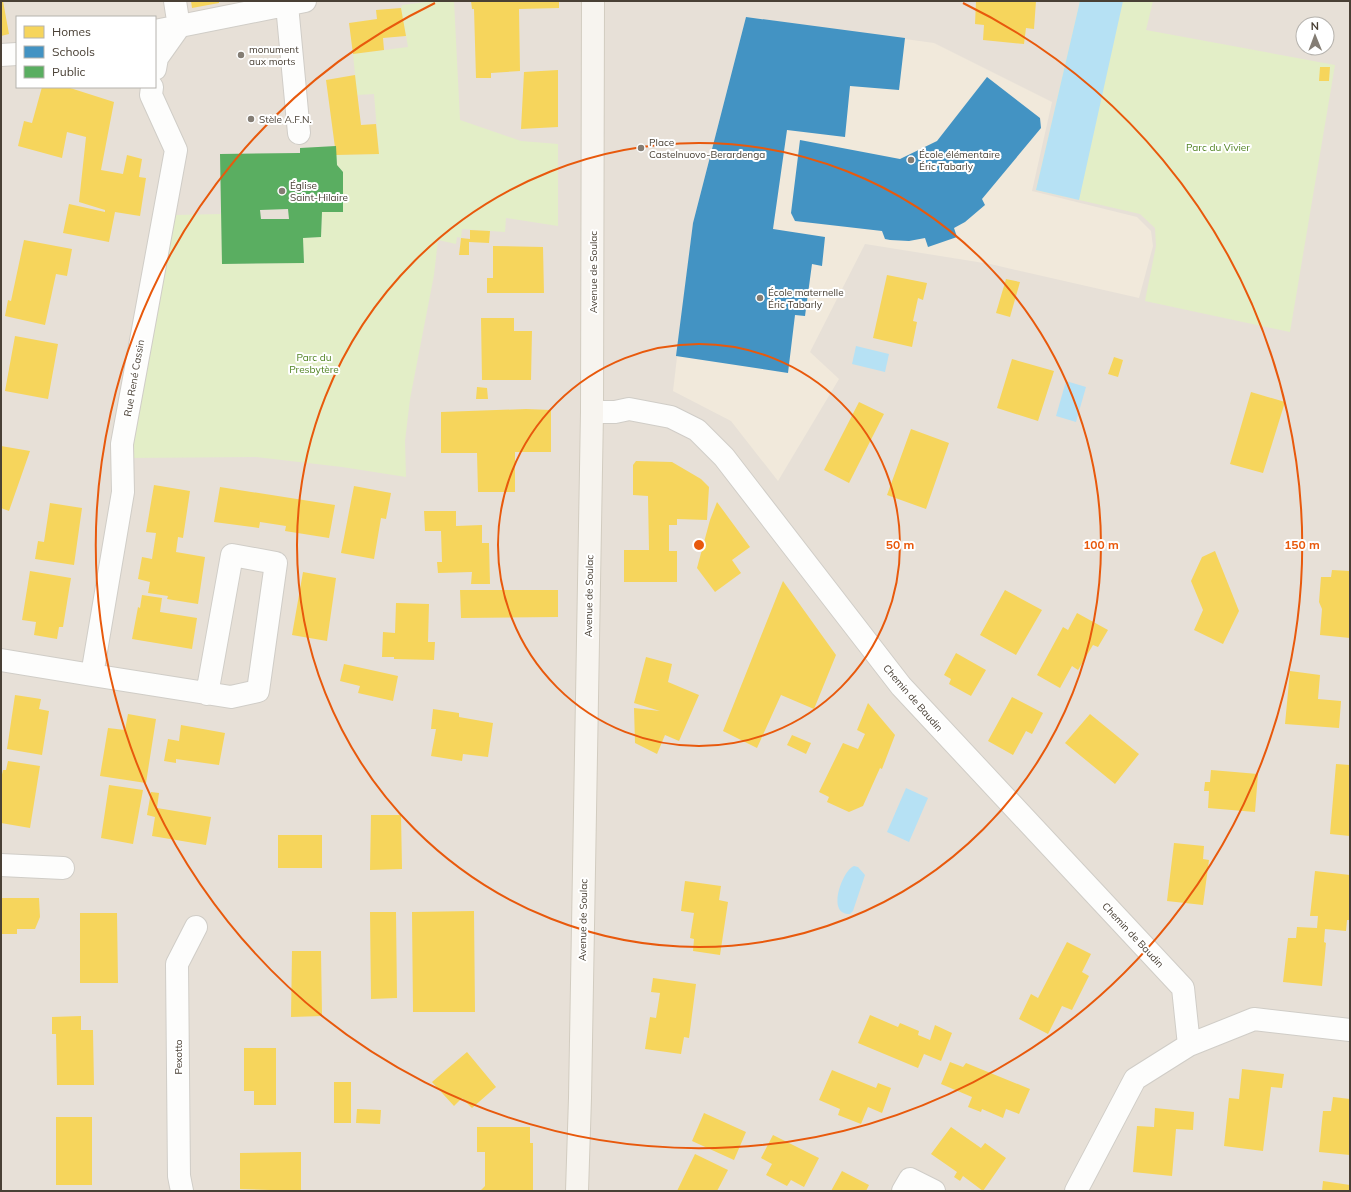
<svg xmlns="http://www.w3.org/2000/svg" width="1351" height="1192" font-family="Mulish,sans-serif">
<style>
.residential{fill:#e7e0d7;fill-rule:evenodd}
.education{fill:#f1e9db}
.green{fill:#e3eec7}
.water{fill:#b6e1f4}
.homes{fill:#f6d55c}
.schools{fill:#4393c3}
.public{fill:#5aae61;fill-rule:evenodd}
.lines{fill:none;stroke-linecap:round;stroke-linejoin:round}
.street-casing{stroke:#d0cdc7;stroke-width:24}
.secondary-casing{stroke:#d2ccc0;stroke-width:24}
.street{stroke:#fdfdfc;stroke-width:22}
.secondary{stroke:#f7f4ef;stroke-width:22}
.ring{fill:none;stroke:#e8590c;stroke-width:2}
.poi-dot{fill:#847d74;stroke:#fff;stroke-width:1.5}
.labels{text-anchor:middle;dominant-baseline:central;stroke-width:4;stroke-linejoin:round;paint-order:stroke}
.poi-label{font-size:10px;fill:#494035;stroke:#fff;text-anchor:start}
.park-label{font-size:10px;fill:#4f8221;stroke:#fff}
.street-label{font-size:10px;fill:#494035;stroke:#fff}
.centre{fill:#e8590c;stroke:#fff;stroke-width:2}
.ring-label{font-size:12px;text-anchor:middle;font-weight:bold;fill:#e8590c;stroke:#fff;stroke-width:4;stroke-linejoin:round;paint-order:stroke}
</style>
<rect width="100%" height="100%" fill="#f2efea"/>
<path class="residential" d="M 1,1 L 1350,1 L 1350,1191 L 1,1191 ZM 17,17 L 155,17 L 155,87 L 17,87 ZM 1303,24 L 1327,24 L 1327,48 L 1303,48 Z"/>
<path class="education" d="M 746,17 L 934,43 L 1052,102 L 1032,191 L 1137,217 L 1151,231 L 1153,246 L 1139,298 L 990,264 L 865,244 L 810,352 L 839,379 L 778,481 L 731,421 L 673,391 L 693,223 Z"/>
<path class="green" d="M 434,1 L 454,1 L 460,120 L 521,141 L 558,144 L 558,226 L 506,218 L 505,232 L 462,229 L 461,238 L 457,237 L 456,244 L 438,240 L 434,275 L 410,399 L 405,441 L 406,477 L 342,467 L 256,457 L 124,458 L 175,215 L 221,214 L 222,264 L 304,263 L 303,238 L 321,237 L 322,212 L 343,212 L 343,172 L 337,165 L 336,155 L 379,154 L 374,94 L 357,95 L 353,54 L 408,47 L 401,8 L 402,5 Z
M 1080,1 L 1153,1 L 1146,30 L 1335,65 L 1290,332 L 1145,301 L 1156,246 L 1155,228 L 1140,214 L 1036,190 Z"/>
<path class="water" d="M 1080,1 L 1123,1 L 1079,200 L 1036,190 Z
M 856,346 L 889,354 L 885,372 L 852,364 Z
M 1066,381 L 1086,387 L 1076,422 L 1056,416 Z
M 906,788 L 928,798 L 909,842 L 887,832 Z
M 854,866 L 858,867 L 865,875 L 853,911 L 850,914 C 850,914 844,914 844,913 C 829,908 843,870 854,866 Z"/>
<path class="homes" d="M 1,1 L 3,1 L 9,34 L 1,36 Z
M 191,1 L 219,1 L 219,3 L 192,8 Z
M 471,1 L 559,1 L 559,8 L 519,9 L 520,71 L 491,73 L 491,78 L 476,78 L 474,9 L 472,9 Z
M 976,1 L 1036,1 L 1034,29 L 1026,28 L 1024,44 L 983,40 L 984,25 L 975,24 Z
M 401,8 L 406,36 L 383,38 L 384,50 L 353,54 L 349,23 L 377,19 L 376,10 Z
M 1320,67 L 1330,67 L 1329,81 L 1319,81 Z
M 558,70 L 558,127 L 521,129 L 524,72 Z
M 355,75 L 361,125 L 376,124 L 379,154 L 336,155 L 326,80 Z
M 42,87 L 67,87 L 114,102 L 101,170 L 123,174 L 127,155 L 142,159 L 139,177 L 146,178 L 140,216 L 115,212 L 109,242 L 63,233 L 69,204 L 105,212 L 105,210 L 79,202 L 86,137 L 67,132 L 62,158 L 18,146 L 24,121 L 32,123 Z
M 470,230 L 490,231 L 489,243 L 469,242 L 469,255 L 459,255 L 461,238 L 470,239 Z
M 24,240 L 72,249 L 67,276 L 56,274 L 45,325 L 5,316 L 8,300 L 11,301 Z
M 493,246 L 543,247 L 544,293 L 487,293 L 487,278 L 493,278 Z
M 887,275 L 927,283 L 923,300 L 918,298 L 913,321 L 917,322 L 912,347 L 873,338 Z
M 1006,279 L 1020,282 L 1010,317 L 996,313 Z
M 481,318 L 514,318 L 514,331 L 532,331 L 531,380 L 482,380 Z
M 15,336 L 58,344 L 48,399 L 5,391 Z
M 1114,357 L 1123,360 L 1118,377 L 1108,374 Z
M 1012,359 L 1054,371 L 1038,421 L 997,408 Z
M 477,387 L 487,388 L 488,399 L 476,399 Z
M 1251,392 L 1285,402 L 1263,473 L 1230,464 Z
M 859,402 L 884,414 L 849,483 L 824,470 Z
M 526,409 L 551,410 L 551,452 L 515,452 L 515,492 L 478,492 L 477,453 L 441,453 L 441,412 Z
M 911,429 L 949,443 L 926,509 L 887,495 Z
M 1,446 L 30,451 L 9,511 L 1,508 Z
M 636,461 L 672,462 L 701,479 L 709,487 L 707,520 L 677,519 L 677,525 L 669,525 L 669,551 L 677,551 L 677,582 L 624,582 L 624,550 L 649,550 L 648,496 L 633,495 L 633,465 Z
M 154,485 L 190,491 L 183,538 L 178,537 L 176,552 L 205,557 L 198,604 L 167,599 L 168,596 L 148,593 L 150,582 L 138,579 L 142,557 L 152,559 L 156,533 L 146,532 Z
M 354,486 L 391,493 L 386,519 L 381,518 L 374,559 L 341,553 Z
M 220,487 L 335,505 L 329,538 L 285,531 L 286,526 L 260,522 L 259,528 L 214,522 Z
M 717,502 L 750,547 L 732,560 L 741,573 L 715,592 L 697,568 L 710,520 Z
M 50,503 L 82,508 L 74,565 L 35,559 L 38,541 L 44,542 Z
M 424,511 L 456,511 L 456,526 L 482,525 L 482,543 L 489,543 L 490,584 L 471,584 L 472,572 L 438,573 L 437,562 L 442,562 L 441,531 L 425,531 Z
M 1215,551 L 1239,611 L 1223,644 L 1194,630 L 1203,610 L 1191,581 L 1202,557 Z
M 1332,570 L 1350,571 L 1350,638 L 1320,635 L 1322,609 L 1319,602 L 1321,577 L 1331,577 Z
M 30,571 L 71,578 L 63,627 L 59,627 L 57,639 L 34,635 L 36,622 L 22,620 Z
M 303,572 L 336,578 L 327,641 L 292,635 Z
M 783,581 L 836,655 L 814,709 L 781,695 L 757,748 L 723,731 Z
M 460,590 L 558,590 L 558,617 L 461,618 Z
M 1005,590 L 1042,610 L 1016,655 L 980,635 Z
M 142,595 L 162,598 L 160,612 L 197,618 L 192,649 L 132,639 L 138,607 L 140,608 Z
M 396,603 L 429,604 L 428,642 L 435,642 L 434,660 L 394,659 L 394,657 L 382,657 L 383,632 L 395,633 Z
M 1077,613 L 1108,630 L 1098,647 L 1093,645 L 1078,670 L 1072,666 L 1060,688 L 1037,675 L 1063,627 L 1068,630 Z
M 956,653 L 986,670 L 971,696 L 949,684 L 951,679 L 944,675 Z
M 646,657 L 672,664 L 668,682 L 699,695 L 679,741 L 665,735 L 657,754 L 635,743 L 634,708 L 660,711 L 634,703 Z
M 344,664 L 398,676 L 393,701 L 358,693 L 360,686 L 340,681 Z
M 1290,671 L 1320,675 L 1318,699 L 1341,701 L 1339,728 L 1285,724 Z
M 15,695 L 41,699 L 39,709 L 49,711 L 42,755 L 7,749 Z
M 1012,697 L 1043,713 L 1032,734 L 1026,731 L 1013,755 L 988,741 Z
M 868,703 L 895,735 L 882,769 L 880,768 L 863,806 L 849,812 L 827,802 L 829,797 L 819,792 L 843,743 L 858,749 L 865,734 L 857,730 Z
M 433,709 L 459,713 L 459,717 L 493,723 L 488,757 L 463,754 L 462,761 L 431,756 L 436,729 L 431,729 Z
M 128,714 L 156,719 L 146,783 L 100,776 L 108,728 L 125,730 Z
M 1090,714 L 1139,754 L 1115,784 L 1065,743 Z
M 181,725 L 225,733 L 219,765 L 176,759 L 176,763 L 164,761 L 168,739 L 179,741 Z
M 792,735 L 811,743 L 806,754 L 787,745 Z
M 8,761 L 40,766 L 30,828 L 1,823 L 1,779 L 3,770 L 6,770 Z
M 1336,764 L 1350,765 L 1350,836 L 1330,834 Z
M 1211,770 L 1258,774 L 1255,812 L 1208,808 L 1209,791 L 1204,791 L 1205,782 L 1210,782 Z
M 109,785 L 143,790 L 133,844 L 101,838 Z
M 151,792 L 159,793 L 157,808 L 211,817 L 206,845 L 152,836 L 155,817 L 147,815 Z
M 371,815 L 401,815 L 402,869 L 370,870 Z
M 278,835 L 322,835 L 322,868 L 278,868 Z
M 1174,843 L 1204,846 L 1203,859 L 1209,860 L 1203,905 L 1167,901 Z
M 1315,871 L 1350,875 L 1350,920 L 1347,920 L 1346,931 L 1325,929 L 1324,942 L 1326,943 L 1322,986 L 1283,982 L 1288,938 L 1296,938 L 1297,927 L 1317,928 L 1318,916 L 1310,916 Z
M 685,881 L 721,886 L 719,900 L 728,902 L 720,955 L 693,951 L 694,939 L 690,938 L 694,913 L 681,911 Z
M 1,898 L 39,898 L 40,917 L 35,929 L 17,929 L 17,934 L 1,934 Z
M 474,911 L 475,1012 L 413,1012 L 412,912 Z
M 370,912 L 396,912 L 397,998 L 371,999 Z
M 80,913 L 117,913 L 118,983 L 80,983 Z
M 1067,942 L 1091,954 L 1082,972 L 1089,976 L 1072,1010 L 1062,1006 L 1048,1034 L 1019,1019 L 1031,994 L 1038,998 Z
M 292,951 L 321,951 L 322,1016 L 291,1017 Z
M 653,978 L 696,984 L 689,1038 L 684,1037 L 681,1054 L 645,1049 L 650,1017 L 656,1018 L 660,993 L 651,992 Z
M 870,1015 L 898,1027 L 900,1023 L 919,1031 L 918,1035 L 930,1040 L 935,1025 L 952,1033 L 941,1061 L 924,1054 L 918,1068 L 858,1043 Z
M 81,1016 L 81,1030 L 93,1030 L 94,1085 L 57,1085 L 56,1034 L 52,1034 L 52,1017 Z
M 244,1048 L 276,1048 L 276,1105 L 254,1105 L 254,1091 L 244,1091 Z
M 467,1052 L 496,1087 L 472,1108 L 462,1098 L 454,1106 L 432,1082 Z
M 950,1062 L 963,1067 L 966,1063 L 1030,1089 L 1019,1114 L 1006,1109 L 1003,1118 L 982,1109 L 981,1112 L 968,1107 L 972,1097 L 941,1084 Z
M 1242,1069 L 1284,1074 L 1282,1088 L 1271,1087 L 1263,1151 L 1224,1146 L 1229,1098 L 1239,1099 Z
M 832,1070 L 876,1088 L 878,1083 L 891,1088 L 882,1113 L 868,1107 L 861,1124 L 838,1115 L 840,1109 L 819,1100 Z
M 334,1082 L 351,1082 L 351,1123 L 334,1123 Z
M 1333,1097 L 1350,1099 L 1350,1155 L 1319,1152 L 1323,1111 L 1331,1111 Z
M 1155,1108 L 1194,1112 L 1193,1130 L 1176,1129 L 1172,1176 L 1133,1172 L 1137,1126 L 1154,1127 Z
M 357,1109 L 381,1110 L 380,1124 L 356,1123 Z
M 704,1113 L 746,1132 L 734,1160 L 692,1141 Z
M 56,1117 L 92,1117 L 92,1185 L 56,1185 Z
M 477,1127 L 530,1127 L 530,1143 L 533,1143 L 533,1191 L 480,1191 L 485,1186 L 485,1152 L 477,1152 Z
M 951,1127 L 981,1148 L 985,1143 L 1006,1158 L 983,1191 L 963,1176 L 960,1181 L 954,1177 L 957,1172 L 931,1154 Z
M 773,1135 L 819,1158 L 804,1187 L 791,1180 L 787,1186 L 766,1175 L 772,1164 L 761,1158 Z
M 301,1152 L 301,1191 L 240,1189 L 240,1153 Z
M 695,1154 L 728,1170 L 717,1191 L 677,1191 Z
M 842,1171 L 869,1185 L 866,1191 L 831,1191 Z
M 1323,1181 L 1350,1185 L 1350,1191 L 1322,1191 Z"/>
<path class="schools" d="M 746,17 L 905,38 L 899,90 L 850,86 L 845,137 L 787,130 L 773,229 L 825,237 L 822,266 L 812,264 L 805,316 L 795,315 L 788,373 L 676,356 L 693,223 Z
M 987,77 L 1040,118 L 1041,128 L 982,199 L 985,205 L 965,222 L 954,228 L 957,237 L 928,247 L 925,238 L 909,241 L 890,240 L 885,239 L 882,231 L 795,221 L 791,213 L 800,140 L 900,159 L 937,141 Z"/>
<path class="public" d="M 336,146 L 337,165 L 343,172 L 343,212 L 322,212 L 321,237 L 303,238 L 304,263 L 222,264 L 220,154 L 300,153 L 300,148 ZM 288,209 L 289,219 L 261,219 L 260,210 Z"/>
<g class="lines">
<g class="street-casing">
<path id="street" d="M 287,5 L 299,133
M 155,31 L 305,1
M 1,55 L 17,54
M 155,69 L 157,58 L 179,27 L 175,1
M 592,412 L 615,412 L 629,409 L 671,417 L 697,430 L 724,457 L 901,686 L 1183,988 L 1189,1045
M 1,660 L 92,675 L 123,492 L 122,444 L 176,150 L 151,95 L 152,87
M 92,675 L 231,697 L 258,691 L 276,563 L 232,555 L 207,694
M 1,865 L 63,868
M 182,1191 L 179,1176 L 177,964 L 196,927
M 903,1191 L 910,1179 L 934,1191
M 1076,1191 L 1135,1079 L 1189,1045 L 1254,1019 L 1350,1030"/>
</g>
<g class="secondary-casing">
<path id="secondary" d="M 577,1191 L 580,1098 L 592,412 L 593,1"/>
</g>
<use href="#street" class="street"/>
<use href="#secondary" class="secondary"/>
</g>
<g class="ring">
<circle cx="699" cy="545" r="201"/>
<circle cx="699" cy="545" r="402"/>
<path d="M963 3A603 603 0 1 1 435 3"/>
</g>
<g class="poi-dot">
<circle cx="241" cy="55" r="4"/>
<circle cx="251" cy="119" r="4"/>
<circle cx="641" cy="148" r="4"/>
<circle cx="911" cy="160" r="4"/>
<circle cx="282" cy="191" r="4"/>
<circle cx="760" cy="298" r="4"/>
</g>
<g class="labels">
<g class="poi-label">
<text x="249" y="49">monument<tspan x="249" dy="12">aux morts</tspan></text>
<text x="259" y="119">Stèle A.F.N.</text>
<text x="649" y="142">Place<tspan x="649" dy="12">Castelnuovo-Berardenga</tspan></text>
<text x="919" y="154">École élémentaire<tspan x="919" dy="12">Éric Tabarly</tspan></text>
<text x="290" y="185">Église<tspan x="290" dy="12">Saint-Hilaire</tspan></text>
<text x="768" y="292">École maternelle<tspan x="768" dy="12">Éric Tabarly</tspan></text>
</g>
<g class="park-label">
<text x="1218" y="147">Parc du Vivier</text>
<text x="314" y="357">Parc du<tspan x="314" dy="12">Presbytère</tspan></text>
</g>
<g class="street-label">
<text transform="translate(593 272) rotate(-90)">Avenue de Soulac</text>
<text transform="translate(134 378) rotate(-80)">Rue René Cassin</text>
<text transform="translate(589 596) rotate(-89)">Avenue de Soulac</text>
<text transform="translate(913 698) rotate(49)">Chemin de Baudin</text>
<text transform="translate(583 920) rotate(-89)">Avenue de Soulac</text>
<text transform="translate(1133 935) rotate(47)">Chemin de Baudin</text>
<text transform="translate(178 1057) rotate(-90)">Pexotto</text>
</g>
</g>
<circle cx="699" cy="545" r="6" class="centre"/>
<g class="ring-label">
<text x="900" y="549">50 m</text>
<text x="1101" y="549">100 m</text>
<text x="1302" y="549">150 m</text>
</g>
<rect width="1351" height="1192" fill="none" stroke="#494035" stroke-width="4"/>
<rect x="16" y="16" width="140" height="72" fill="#ffffff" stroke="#b6b3ae"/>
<rect x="24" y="26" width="20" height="12" fill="#f6d55c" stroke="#b6b3ae"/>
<text x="52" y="36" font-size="12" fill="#494035">Homes</text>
<rect x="24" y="46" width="20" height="12" fill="#4393c3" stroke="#b6b3ae"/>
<text x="52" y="56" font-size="12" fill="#494035">Schools</text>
<rect x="24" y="66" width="20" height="12" fill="#5aae61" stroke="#b6b3ae"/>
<text x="52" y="76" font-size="12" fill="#494035">Public</text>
<g transform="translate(1315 36) rotate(359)"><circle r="19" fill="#ffffff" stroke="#b6b3ae"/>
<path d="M0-3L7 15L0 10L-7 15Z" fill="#847d74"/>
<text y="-6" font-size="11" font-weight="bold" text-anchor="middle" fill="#494035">N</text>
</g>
</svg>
